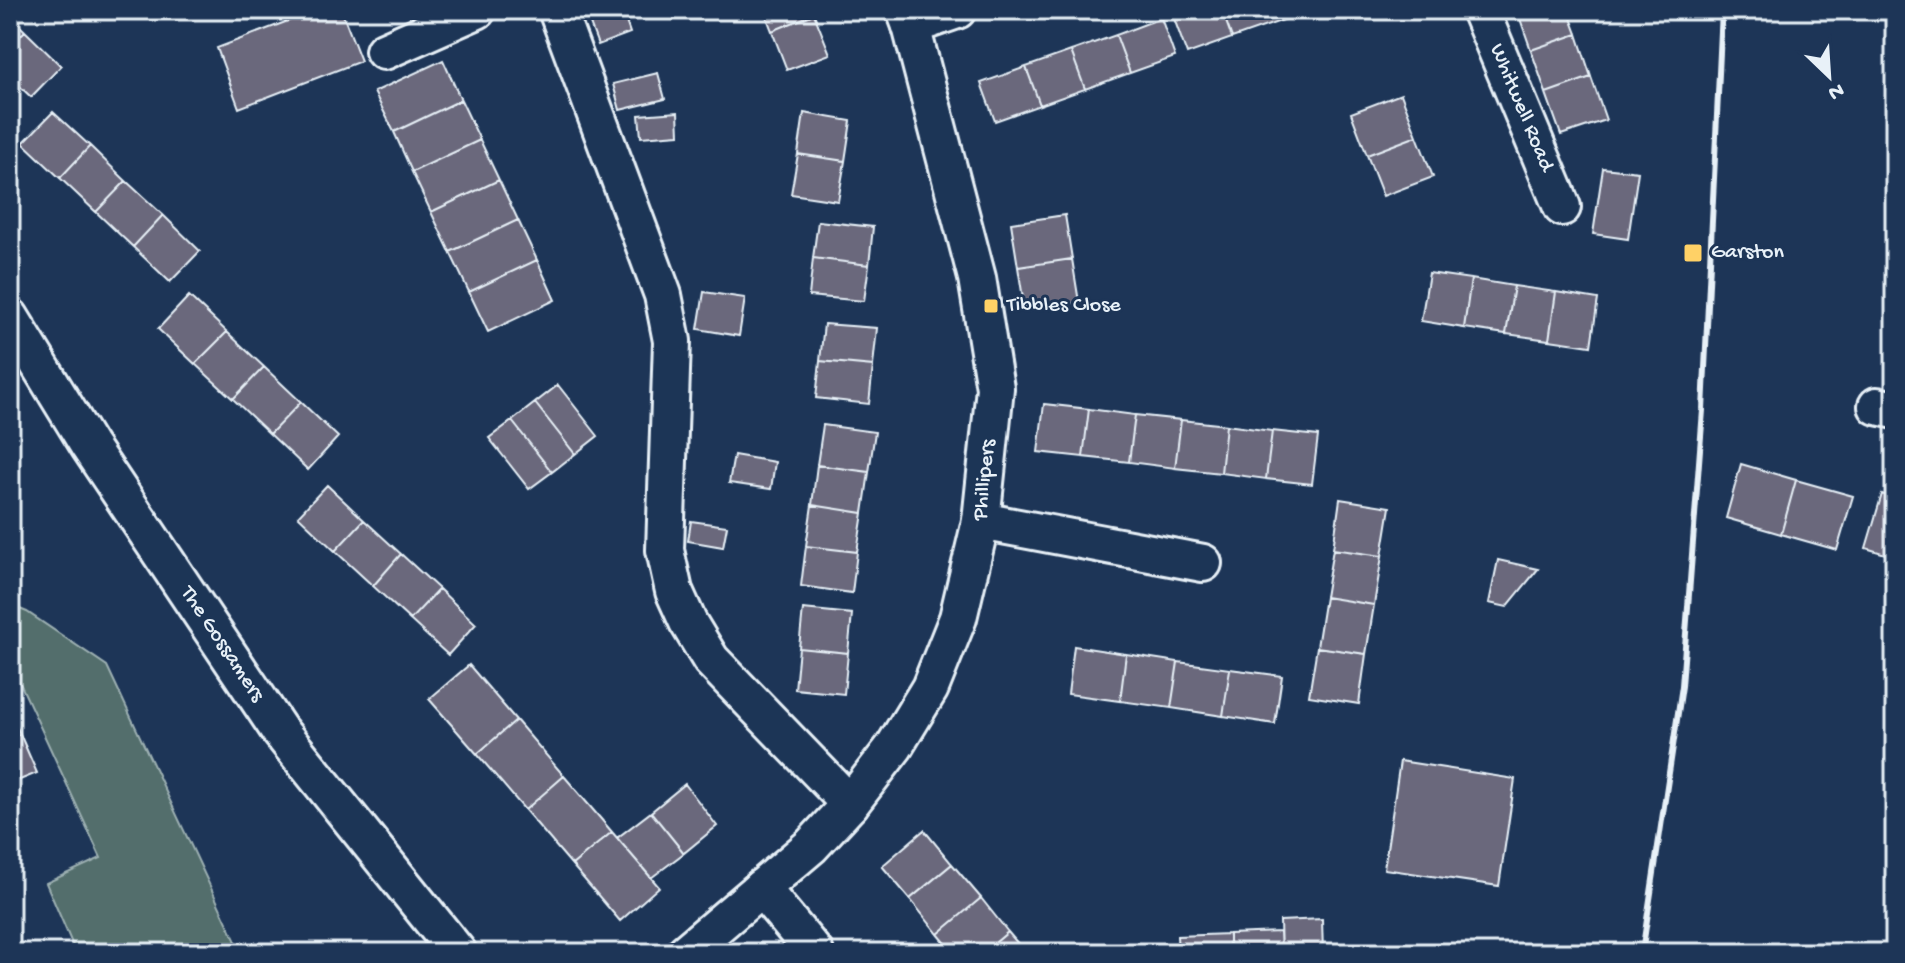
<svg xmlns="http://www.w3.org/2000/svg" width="1905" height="963" font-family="'Gochi Hand',sans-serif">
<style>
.green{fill:#526e6c;stroke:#9db0b2;stroke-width:2}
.building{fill:#6a687c;stroke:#e8f1f8;stroke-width:2}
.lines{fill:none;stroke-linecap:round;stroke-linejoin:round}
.minor-casing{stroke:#e8f1f8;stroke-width:42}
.minor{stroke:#1d3557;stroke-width:36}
.rail{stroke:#e8f1f8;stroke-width:6}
.poi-dot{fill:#ffd166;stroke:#1d3557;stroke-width:3}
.labels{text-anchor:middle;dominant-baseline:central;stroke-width:6;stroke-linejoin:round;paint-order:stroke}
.street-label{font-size:22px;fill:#e8f1f8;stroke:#1d3557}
.poi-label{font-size:22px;fill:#e8f1f8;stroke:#1d3557;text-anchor:start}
</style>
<rect width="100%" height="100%" fill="#1d3557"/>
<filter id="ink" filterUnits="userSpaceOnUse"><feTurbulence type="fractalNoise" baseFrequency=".0125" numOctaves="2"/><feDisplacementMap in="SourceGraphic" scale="16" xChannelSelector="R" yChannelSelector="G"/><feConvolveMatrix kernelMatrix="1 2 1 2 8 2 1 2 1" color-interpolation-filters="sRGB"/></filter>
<g filter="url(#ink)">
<path class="green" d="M 10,605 L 27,612 L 107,666 L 238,946 L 246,953 L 76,953 L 46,883 L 101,858 L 19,681 L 10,684 Z"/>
<path class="building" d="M 317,10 L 341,10 L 361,61 L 239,108 L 217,48 Z
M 594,10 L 622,10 L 630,33 L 598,45 L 586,13 Z
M 764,10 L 813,10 L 814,14 L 772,31 Z
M 1180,10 L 1222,10 L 1232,38 L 1187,54 L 1172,13 Z
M 1222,10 L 1273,10 L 1278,22 L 1232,38 Z
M 1273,10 L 1311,10 L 1278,22 Z
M 1517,10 L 1568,10 L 1577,34 L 1531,50 Z
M 814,14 L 830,54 L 787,70 L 772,31 Z
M 10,16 L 25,31 L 10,46 Z
M 1161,18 L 1175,57 L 1130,73 L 1116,35 Z
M 25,31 L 61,66 L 31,97 L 10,77 L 10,46 Z
M 1577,34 L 1591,77 L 1546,93 L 1531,50 Z
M 1116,35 L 1130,73 L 1085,89 L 1071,51 Z
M 1071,51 L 1085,89 L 1040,105 L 1026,67 Z
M 443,60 L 461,100 L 394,132 L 374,92 Z
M 1026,67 L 1040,105 L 995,121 L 981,83 Z
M 658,73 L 665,99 L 620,110 L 613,84 Z
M 1591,77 L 1606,120 L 1561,135 L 1546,93 Z
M 1401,94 L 1417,136 L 1367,155 L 1351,113 Z
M 461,100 L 480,140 L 412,172 L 394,132 Z
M 53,112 L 90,146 L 60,178 L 23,143 Z
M 678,112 L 679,134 L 641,137 L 639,115 Z
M 804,113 L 851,121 L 845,161 L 798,154 Z
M 1417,136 L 1433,177 L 1383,196 L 1367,155 Z
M 480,140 L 499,180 L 431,212 L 412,172 Z
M 90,146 L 126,181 L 96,212 L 60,178 Z
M 798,154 L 845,161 L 838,201 L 791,194 Z
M 1603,168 L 1638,172 L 1628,239 L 1593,234 Z
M 499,180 L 518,220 L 450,252 L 431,212 Z
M 126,181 L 163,215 L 133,247 L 96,212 Z
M 163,215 L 200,251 L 170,282 L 133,247 Z
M 1065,215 L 1072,259 L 1018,267 L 1011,223 Z
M 518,220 L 537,260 L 469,292 L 450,252 Z
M 818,221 L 873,227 L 869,265 L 813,258 Z
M 813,258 L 869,265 L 864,301 L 809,296 Z
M 1072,259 L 1079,302 L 1025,311 L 1018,267 Z
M 537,260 L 555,300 L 488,332 L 469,292 Z
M 1429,273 L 1471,279 L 1464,328 L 1421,321 Z
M 1471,279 L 1514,286 L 1506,334 L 1464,328 Z
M 1514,286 L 1556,292 L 1549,340 L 1506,334 Z
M 704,292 L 745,298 L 739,336 L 698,329 Z
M 1556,292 L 1598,299 L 1591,346 L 1549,340 Z
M 189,296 L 227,332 L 195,364 L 158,329 Z
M 824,324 L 877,328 L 873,366 L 820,361 Z
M 227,332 L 264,367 L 233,399 L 195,364 Z
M 820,361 L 873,366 L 869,404 L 816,398 Z
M 264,367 L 301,402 L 270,434 L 233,399 Z
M 558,385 L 598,436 L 575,454 L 535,403 Z
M 301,402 L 338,437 L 308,470 L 270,434 Z
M 535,403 L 575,454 L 552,472 L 512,421 Z
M 1044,404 L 1089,409 L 1083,457 L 1038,452 Z
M 1089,409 L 1135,415 L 1129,462 L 1083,457 Z
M 1135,415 L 1181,420 L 1175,468 L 1129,462 Z
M 1181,420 L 1226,425 L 1221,473 L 1175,468 Z
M 512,421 L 552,472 L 529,489 L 489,438 Z
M 823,425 L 875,432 L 869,472 L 817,465 Z
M 1226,425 L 1272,431 L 1266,479 L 1221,473 Z
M 1272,431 L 1318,436 L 1312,484 L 1266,479 Z
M 734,455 L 775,462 L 771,489 L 729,483 Z
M 1741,464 L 1796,480 L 1781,534 L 1726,518 Z
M 817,465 L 869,472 L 863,513 L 812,505 Z
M 1796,480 L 1853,496 L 1837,550 L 1781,534 Z
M 327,485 L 364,520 L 335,551 L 298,516 Z
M 1882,494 L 1895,498 L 1895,557 L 1866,548 Z
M 1340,499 L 1390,507 L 1382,556 L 1333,549 Z
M 812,505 L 863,513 L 857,552 L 806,546 Z
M 364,520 L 401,554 L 373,586 L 335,551 Z
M 691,521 L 727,526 L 723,547 L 688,541 Z
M 806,546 L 857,552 L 852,593 L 801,586 Z
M 1333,549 L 1382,556 L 1374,605 L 1325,597 Z
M 401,554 L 439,589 L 410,620 L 373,586 Z
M 1498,560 L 1538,569 L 1507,607 L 1489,603 Z
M 439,589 L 476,624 L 448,655 L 410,620 Z
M 1325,597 L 1374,605 L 1366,654 L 1317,647 Z
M 803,609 L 852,614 L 848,653 L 799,648 Z
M 1074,646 L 1126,654 L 1120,701 L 1068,694 Z
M 1317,647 L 1366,654 L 1359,704 L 1309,696 Z
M 799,648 L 848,653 L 844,694 L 795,689 Z
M 1126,654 L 1178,662 L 1171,708 L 1120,701 Z
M 1178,662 L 1230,669 L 1223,716 L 1171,708 Z
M 469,665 L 516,720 L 477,754 L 429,699 Z
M 1230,669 L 1282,676 L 1275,724 L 1223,716 Z
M 10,712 L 20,734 L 10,739 Z
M 516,720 L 564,776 L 525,810 L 477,754 Z
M 20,734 L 37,773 L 10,784 L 10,739 Z
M 1400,761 L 1515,779 L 1499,886 L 1384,869 Z
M 564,776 L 612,832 L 572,865 L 525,810 Z
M 685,784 L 717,826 L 684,853 L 651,812 Z
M 651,812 L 684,853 L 651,878 L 617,838 Z
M 924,830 L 952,864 L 910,899 L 882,866 Z
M 612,832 L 659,887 L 620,921 L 572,865 Z
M 952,864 L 981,898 L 938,934 L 910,899 Z
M 981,898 L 1008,932 L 983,953 L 954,953 L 938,934 Z
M 1322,919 L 1323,953 L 1281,953 L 1280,921 Z
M 1008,932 L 1026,953 L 983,953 Z
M 1280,932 L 1281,953 L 1229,953 L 1229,934 Z
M 1229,934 L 1229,953 L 1178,953 L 1177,936 Z"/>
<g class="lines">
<g class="minor-casing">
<g id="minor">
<path d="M 557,10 L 663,295 L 672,341 L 665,550 L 674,591 L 688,622 L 711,660 L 850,804"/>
<path id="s1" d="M 1480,10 L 1562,207"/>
<path d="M 911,26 L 957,10"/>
<path d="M 384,51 L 477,10"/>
<path id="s2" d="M 10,317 L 89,446 L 279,730 L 458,953"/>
<path d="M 1877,406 L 1895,410"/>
<path d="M 981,521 L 1203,563"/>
<path d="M 761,888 L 815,953"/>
<path id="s3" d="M 685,953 L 811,846 L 850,804 L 894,747 L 930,688 L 958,618 L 981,521 L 995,388 L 977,278 L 911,26 L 905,10"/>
</g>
</g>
<use href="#minor" class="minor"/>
<path class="rail" d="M 1642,953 L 1682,686 L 1703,410 L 1722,10"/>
</g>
</g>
<g class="poi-dot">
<rect x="1683" y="243" width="20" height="20" rx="4"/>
<rect x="983" y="298" width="16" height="16" rx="4"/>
</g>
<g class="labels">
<g class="street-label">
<text stroke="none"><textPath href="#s1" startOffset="106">Whitwell Road</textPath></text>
<text stroke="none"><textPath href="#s3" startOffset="580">Phillipers</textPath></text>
<text stroke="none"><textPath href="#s2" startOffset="390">The Gossamers</textPath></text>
</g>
<g class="poi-label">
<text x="1711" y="253">Garston</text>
<text x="1007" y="306">Tibbles Close</text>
</g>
</g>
<rect width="1905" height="963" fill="none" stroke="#1d3557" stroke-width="40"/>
<rect x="20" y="20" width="1865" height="923" fill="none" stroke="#e8f1f8" stroke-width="3" filter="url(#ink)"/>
<g transform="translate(1829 76) rotate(155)" stroke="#1d3557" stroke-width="6" paint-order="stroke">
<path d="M0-6L14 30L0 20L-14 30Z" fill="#e8f1f8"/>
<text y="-12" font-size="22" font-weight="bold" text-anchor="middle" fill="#e8f1f8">N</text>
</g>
</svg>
